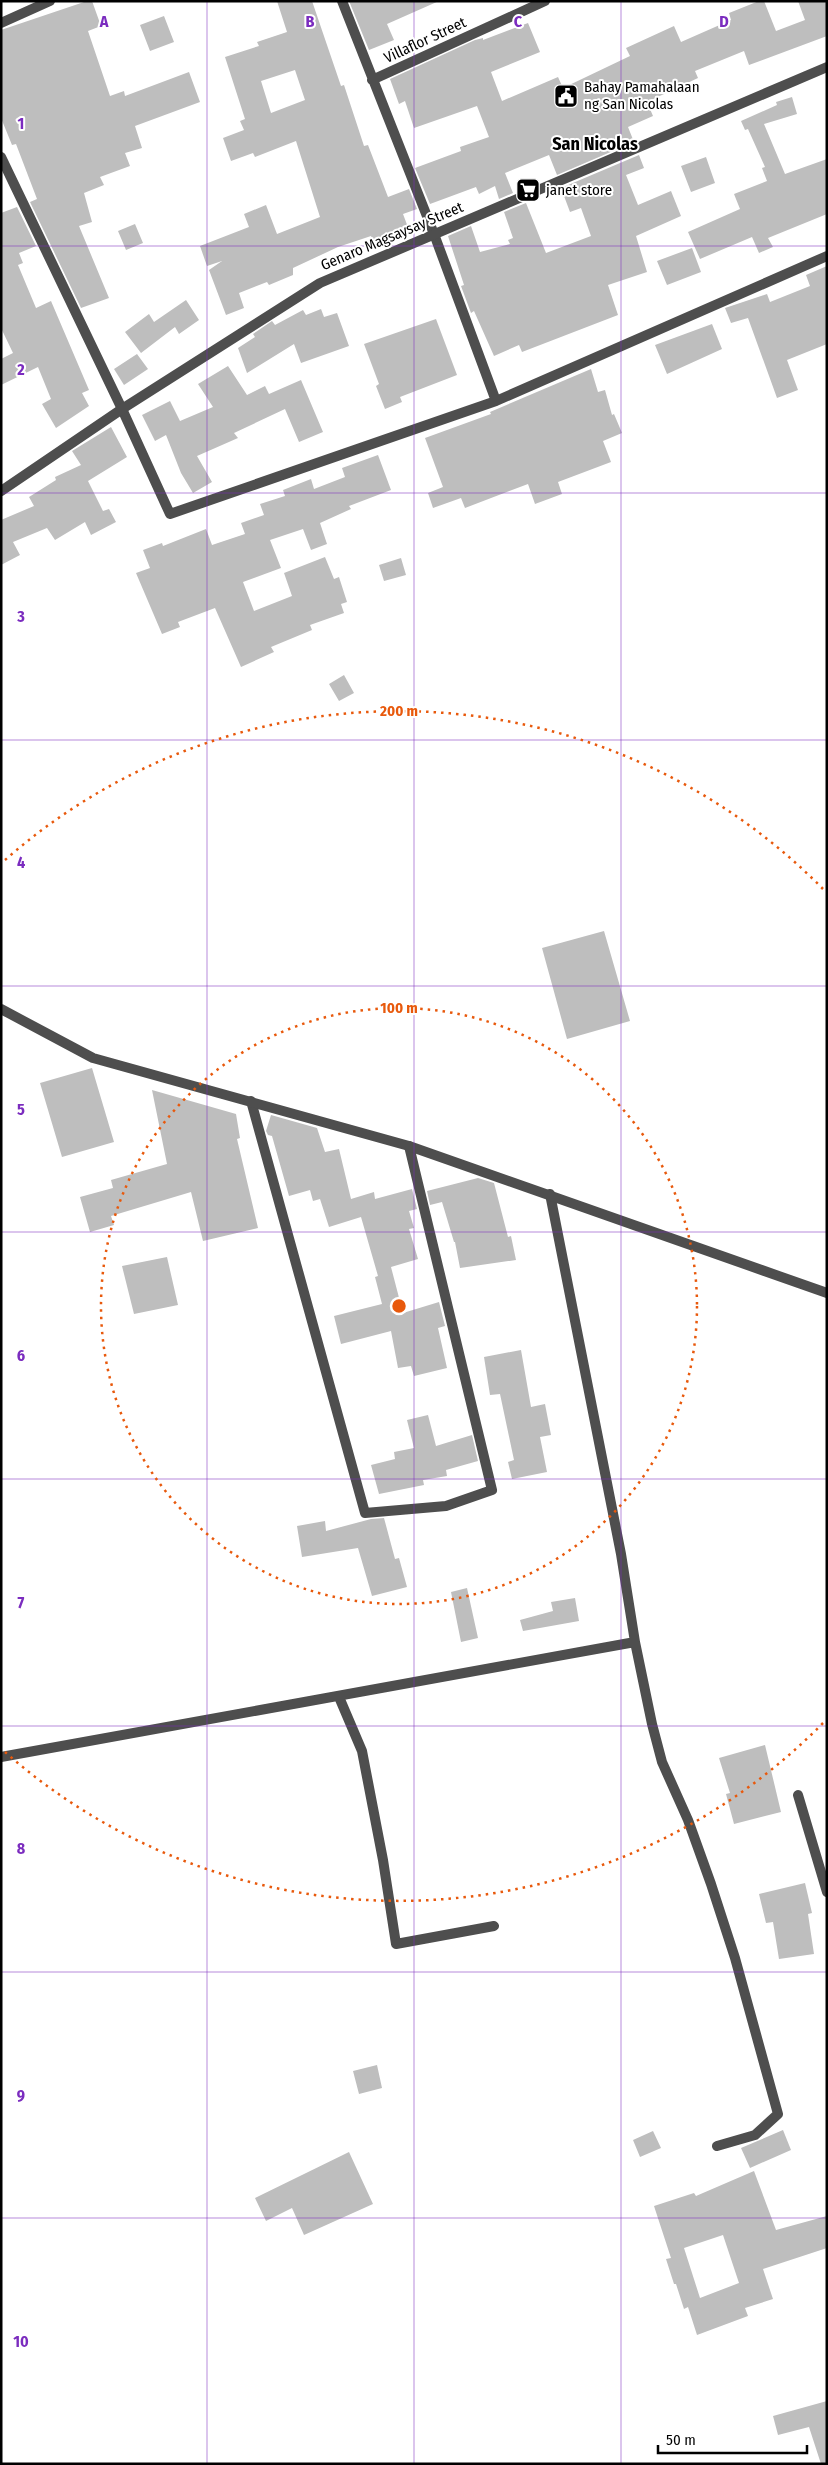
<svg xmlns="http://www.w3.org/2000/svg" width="828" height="2465" font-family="'Fira Sans Condensed',sans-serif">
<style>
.building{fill:#bebebe;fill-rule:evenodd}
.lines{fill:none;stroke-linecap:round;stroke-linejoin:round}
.minor{stroke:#4e4e4e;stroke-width:10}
.tertiary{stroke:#4e4e4e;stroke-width:10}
.grid{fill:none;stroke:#7b2cbf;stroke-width:1;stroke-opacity:0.55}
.ring{fill:none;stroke:#e8590c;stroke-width:2.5;stroke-dasharray:2.5 5}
.labels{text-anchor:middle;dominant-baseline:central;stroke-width:4;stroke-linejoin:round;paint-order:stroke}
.street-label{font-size:15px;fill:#000;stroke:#fff}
.poi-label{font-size:15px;fill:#000;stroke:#fff;text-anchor:start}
.quarter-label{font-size:18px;font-weight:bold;fill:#000;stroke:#fff}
.grid-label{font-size:16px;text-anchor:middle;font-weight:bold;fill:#7b2cbf;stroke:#fff;stroke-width:4;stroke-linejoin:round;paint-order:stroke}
.centre{fill:#e8590c;stroke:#fff;stroke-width:2.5}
.ring-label{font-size:15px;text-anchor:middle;font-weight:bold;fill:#e8590c;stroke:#fff;stroke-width:4;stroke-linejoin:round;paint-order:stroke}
</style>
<rect width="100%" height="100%" fill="#fff"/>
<path class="building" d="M 87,1 L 92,1 L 101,26 L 88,31 L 110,96 L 124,91 L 125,96 L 189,72 L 200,102 L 135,126 L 142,148 L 125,153 L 130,166 L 100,177 L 104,185 L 84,193 L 92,222 L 79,226 L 109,298 L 81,308 L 30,202 L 37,199 L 16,144 L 12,145 L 1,118 L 1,30 Z
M 277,1 L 312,1 L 341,86 L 344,85 L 364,146 L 368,145 L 388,197 L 409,189 L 417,209 L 403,214 L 409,230 L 374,243 L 371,236 L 338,247 L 293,268 L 293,275 L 269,285 L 267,282 L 239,293 L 244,308 L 226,315 L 209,270 L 222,261 L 207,266 L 200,246 L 249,227 L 244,214 L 266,205 L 277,234 L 320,217 L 296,141 L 255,157 L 253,153 L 231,161 L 223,138 L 244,130 L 240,121 L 245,119 L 225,57 L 259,46 L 257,42 L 287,32 ZM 295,70 L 305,100 L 271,113 L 261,81 Z
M 349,1 L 439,1 L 387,24 L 394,40 L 369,50 Z
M 759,1 L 764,1 L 776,31 L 805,20 L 798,1 L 827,1 L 827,36 L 749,65 L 744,51 L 695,71 L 698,78 L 647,102 L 653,116 L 628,127 L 634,142 L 557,175 L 549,155 L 505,173 L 513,193 L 499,199 L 495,186 L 479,194 L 476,187 L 430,204 L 415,168 L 461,151 L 460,147 L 489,137 L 477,106 L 414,128 L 405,101 L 399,104 L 390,79 L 475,40 L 483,38 L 483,40 L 528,23 L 540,52 L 491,72 L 502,101 L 558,77 L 563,88 L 630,56 L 626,48 L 674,26 L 681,42 L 731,20 L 729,13 Z
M 164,16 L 174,42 L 150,51 L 140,25 Z
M 792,97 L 797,114 L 764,124 L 785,174 L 827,159 L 827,214 L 768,238 L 773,247 L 759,253 L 752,237 L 700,259 L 688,232 L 740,209 L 734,194 L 767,181 L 762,168 L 765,167 L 748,129 L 745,130 L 741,121 L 777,105 L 776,102 Z
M 639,155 L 644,168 L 626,175 L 638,205 L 671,191 L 681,216 L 636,236 L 647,272 L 608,285 L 618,315 L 522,352 L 519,345 L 494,356 L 474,311 L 471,313 L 461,286 L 464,285 L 448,236 L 471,226 L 480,252 L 510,244 L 508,240 L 513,238 L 504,212 L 526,203 L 546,253 L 591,236 L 581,208 L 570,212 L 561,188 Z
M 706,157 L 715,183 L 691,192 L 681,166 Z
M 17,207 L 36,246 L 19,253 L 23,263 L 18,265 L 36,308 L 51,301 L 89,390 L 82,393 L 89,406 L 56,428 L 42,404 L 51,399 L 38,367 L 1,385 L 1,359 L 13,353 L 1,328 L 1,213 Z
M 135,224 L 143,243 L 126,250 L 118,231 Z
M 692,248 L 701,272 L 667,285 L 657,261 Z
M 827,266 L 827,344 L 787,360 L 798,390 L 777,398 L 748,318 L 731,323 L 725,308 L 767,294 L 770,302 L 810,286 L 806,275 Z
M 186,300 L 199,320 L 179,334 L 175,327 L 141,353 L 125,332 L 149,314 L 154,322 Z
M 321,309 L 324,317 L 337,313 L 349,346 L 301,363 L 294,344 L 247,373 L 238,348 L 255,337 L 253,334 L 272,321 L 275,325 L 303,310 L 306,315 Z
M 436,319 L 457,375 L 400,397 L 402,402 L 385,409 L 376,386 L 379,384 L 364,344 Z
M 712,324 L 722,349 L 667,374 L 655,345 Z
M 137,354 L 148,369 L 124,385 L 114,369 Z
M 228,366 L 247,395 L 265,386 L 269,394 L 301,380 L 323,432 L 299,442 L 285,409 L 234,433 L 238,438 L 197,456 L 212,482 L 193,493 L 181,473 L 166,435 L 155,441 L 142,415 L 170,401 L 180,421 L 213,407 L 198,384 Z
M 591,369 L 598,392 L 605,390 L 612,415 L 614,414 L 622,433 L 603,441 L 611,462 L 558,482 L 562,494 L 535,504 L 528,484 L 465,508 L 461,498 L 433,508 L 428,493 L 443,487 L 425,438 L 491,414 L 490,412 Z
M 111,427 L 127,457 L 88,481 L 103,511 L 109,509 L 116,522 L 91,535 L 85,522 L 55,540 L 47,528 L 13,542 L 20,555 L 1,565 L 1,520 L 34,506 L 29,497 L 56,480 L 55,477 L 81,465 L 72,451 Z
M 378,455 L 391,490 L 349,506 L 351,509 L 320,523 L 327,544 L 311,550 L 303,529 L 270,540 L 281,568 L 243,582 L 254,611 L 292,596 L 284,573 L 325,557 L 334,579 L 339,577 L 347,602 L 341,604 L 344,613 L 310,625 L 312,630 L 271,647 L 274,652 L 241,667 L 215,608 L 178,622 L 180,627 L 162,634 L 136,573 L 150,568 L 143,550 L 162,543 L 163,546 L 206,529 L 212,545 L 245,534 L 241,523 L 264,515 L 260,504 L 285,496 L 283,490 L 311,479 L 314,489 L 345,477 L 342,468 Z
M 401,558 L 406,575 L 384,581 L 379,565 Z
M 344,675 L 354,693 L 339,701 L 329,684 Z
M 604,931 L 630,1021 L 567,1039 L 542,948 Z
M 92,1068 L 114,1142 L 62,1157 L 40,1083 Z
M 152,1090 L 236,1114 L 240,1138 L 237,1139 L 258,1228 L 203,1241 L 191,1192 L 111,1216 L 114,1225 L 90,1232 L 80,1197 L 113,1188 L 111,1180 L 167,1164 Z
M 271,1115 L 317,1128 L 325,1152 L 339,1149 L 351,1199 L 374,1192 L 375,1199 L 412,1189 L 417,1209 L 409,1211 L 414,1228 L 409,1229 L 418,1259 L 391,1267 L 403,1313 L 439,1302 L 445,1326 L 438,1328 L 447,1368 L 414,1376 L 411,1366 L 398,1368 L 391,1331 L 341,1344 L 334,1316 L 382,1304 L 375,1277 L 378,1276 L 361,1217 L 329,1227 L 320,1199 L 313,1201 L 310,1190 L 289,1196 L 272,1136 L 268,1135 L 266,1131 Z
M 478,1178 L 494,1183 L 508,1237 L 511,1236 L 516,1260 L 460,1268 L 455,1242 L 454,1242 L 442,1202 L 430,1205 L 427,1191 Z
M 167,1257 L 178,1305 L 134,1314 L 122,1266 Z
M 521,1350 L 531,1407 L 545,1404 L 551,1435 L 540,1437 L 547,1472 L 512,1479 L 508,1462 L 514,1460 L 500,1394 L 490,1395 L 484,1357 Z
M 428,1415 L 436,1446 L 472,1435 L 478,1461 L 446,1470 L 447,1476 L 423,1480 L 424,1485 L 379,1494 L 371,1465 L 395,1459 L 394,1452 L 414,1448 L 407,1420 Z
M 384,1518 L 395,1559 L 399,1558 L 407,1587 L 372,1596 L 358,1548 L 302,1557 L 297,1526 L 325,1521 L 326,1531 L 371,1519 Z
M 467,1588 L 478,1638 L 461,1642 L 451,1592 Z
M 575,1598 L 579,1621 L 523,1631 L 520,1620 L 553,1611 L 551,1602 Z
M 765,1745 L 781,1812 L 734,1824 L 726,1794 L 730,1793 L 719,1758 Z
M 805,1883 L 812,1913 L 808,1914 L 814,1954 L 779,1959 L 773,1922 L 766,1923 L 759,1894 Z
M 377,2065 L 382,2088 L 359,2094 L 353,2071 Z
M 783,2130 L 791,2150 L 750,2168 L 741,2148 Z
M 653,2131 L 661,2148 L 640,2157 L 633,2140 Z
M 349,2152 L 373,2204 L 304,2235 L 292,2208 L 266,2221 L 255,2198 Z
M 754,2171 L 776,2230 L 827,2216 L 827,2248 L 763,2269 L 773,2299 L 745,2308 L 748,2316 L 697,2335 L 688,2307 L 684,2309 L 676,2284 L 674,2284 L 666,2259 L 671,2258 L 654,2206 L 694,2193 L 696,2196 ZM 723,2235 L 739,2283 L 700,2298 L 684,2248 Z
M 827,2401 L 827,2464 L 821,2464 L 809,2427 L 778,2435 L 773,2416 Z"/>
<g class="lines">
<path class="minor" d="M 342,1 L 434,234 L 496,401
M 1,23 L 50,1
M 372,80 L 545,1
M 1,157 L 122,409 L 170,514 L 496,401 L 827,256
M 251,1101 L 365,1513 L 446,1506 L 492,1490 L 409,1146
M 635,1642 L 652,1724 L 662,1762 L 688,1820 L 711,1884 L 735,1958 L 778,2114 L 755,2135 L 717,2146
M 339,1697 L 362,1751 L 383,1860 L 396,1944 L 494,1926
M 1,1757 L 635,1642 L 621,1554 L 550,1194
M 798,1795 L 827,1892"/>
<path class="tertiary" d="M 1,491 L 122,409 L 320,283 L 827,67
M 1,1009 L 93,1058 L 409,1146 L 827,1293"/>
</g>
<path class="grid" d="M 207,1 L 207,2464M 414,1 L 414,2464M 621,1 L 621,2464M 1,246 L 827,246M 1,493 L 827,493M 1,740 L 827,740M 1,986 L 827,986M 1,1232 L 827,1232M 1,1479 L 827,1479M 1,1726 L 827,1726M 1,1972 L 827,1972M 1,2218 L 827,2218"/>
<g class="ring">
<circle cx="399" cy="1306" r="298"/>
<path d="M823 1723A595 595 0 0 1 5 1752M5 860A595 595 0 0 1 823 889"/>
</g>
<defs>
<g id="civic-square" transform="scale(1.25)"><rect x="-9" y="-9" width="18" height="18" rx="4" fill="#000" stroke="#fff"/><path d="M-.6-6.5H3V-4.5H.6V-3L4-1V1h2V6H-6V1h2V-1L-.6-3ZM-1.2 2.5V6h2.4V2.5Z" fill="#fff"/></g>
<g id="supermarket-square" transform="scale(1.25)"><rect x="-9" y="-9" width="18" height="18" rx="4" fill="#000" stroke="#fff"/><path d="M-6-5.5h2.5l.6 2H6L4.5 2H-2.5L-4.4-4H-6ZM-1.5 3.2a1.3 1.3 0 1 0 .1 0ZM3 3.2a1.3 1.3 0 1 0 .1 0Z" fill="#fff"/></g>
</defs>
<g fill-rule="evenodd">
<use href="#civic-square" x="566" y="96"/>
<use href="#supermarket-square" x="528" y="190"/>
</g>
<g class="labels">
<g class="street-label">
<text transform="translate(425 40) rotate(-25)">Villaflor Street</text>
<text transform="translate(392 236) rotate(-23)">Genaro Magsaysay Street</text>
</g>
<g class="poi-label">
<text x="584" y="87">Bahay Pamahalaan<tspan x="584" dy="17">ng San Nicolas</tspan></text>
<text x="546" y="190">janet store</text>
</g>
<g class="quarter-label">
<text x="595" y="144">San Nicolas</text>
</g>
</g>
<g class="grid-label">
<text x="104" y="27">A</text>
<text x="310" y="27">B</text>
<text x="518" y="27">C</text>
<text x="724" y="27">D</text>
<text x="21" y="129">1</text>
<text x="21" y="375">2</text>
<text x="21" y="622">3</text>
<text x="21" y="868">4</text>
<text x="21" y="1115">5</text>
<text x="21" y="1361">6</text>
<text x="21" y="1608">7</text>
<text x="21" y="1854">8</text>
<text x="21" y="2101">9</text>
<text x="21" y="2347">10</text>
</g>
<circle cx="399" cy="1306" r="8" class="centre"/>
<g class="ring-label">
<text x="399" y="716">200 m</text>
<text x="399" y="1013">100 m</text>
</g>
<rect width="828" height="2465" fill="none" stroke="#000000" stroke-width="5"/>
<path d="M658 2445v8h149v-8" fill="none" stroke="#000000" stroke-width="2.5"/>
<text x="666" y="2445" font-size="15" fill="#000000" stroke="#ffffff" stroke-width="4" paint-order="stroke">50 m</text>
</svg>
